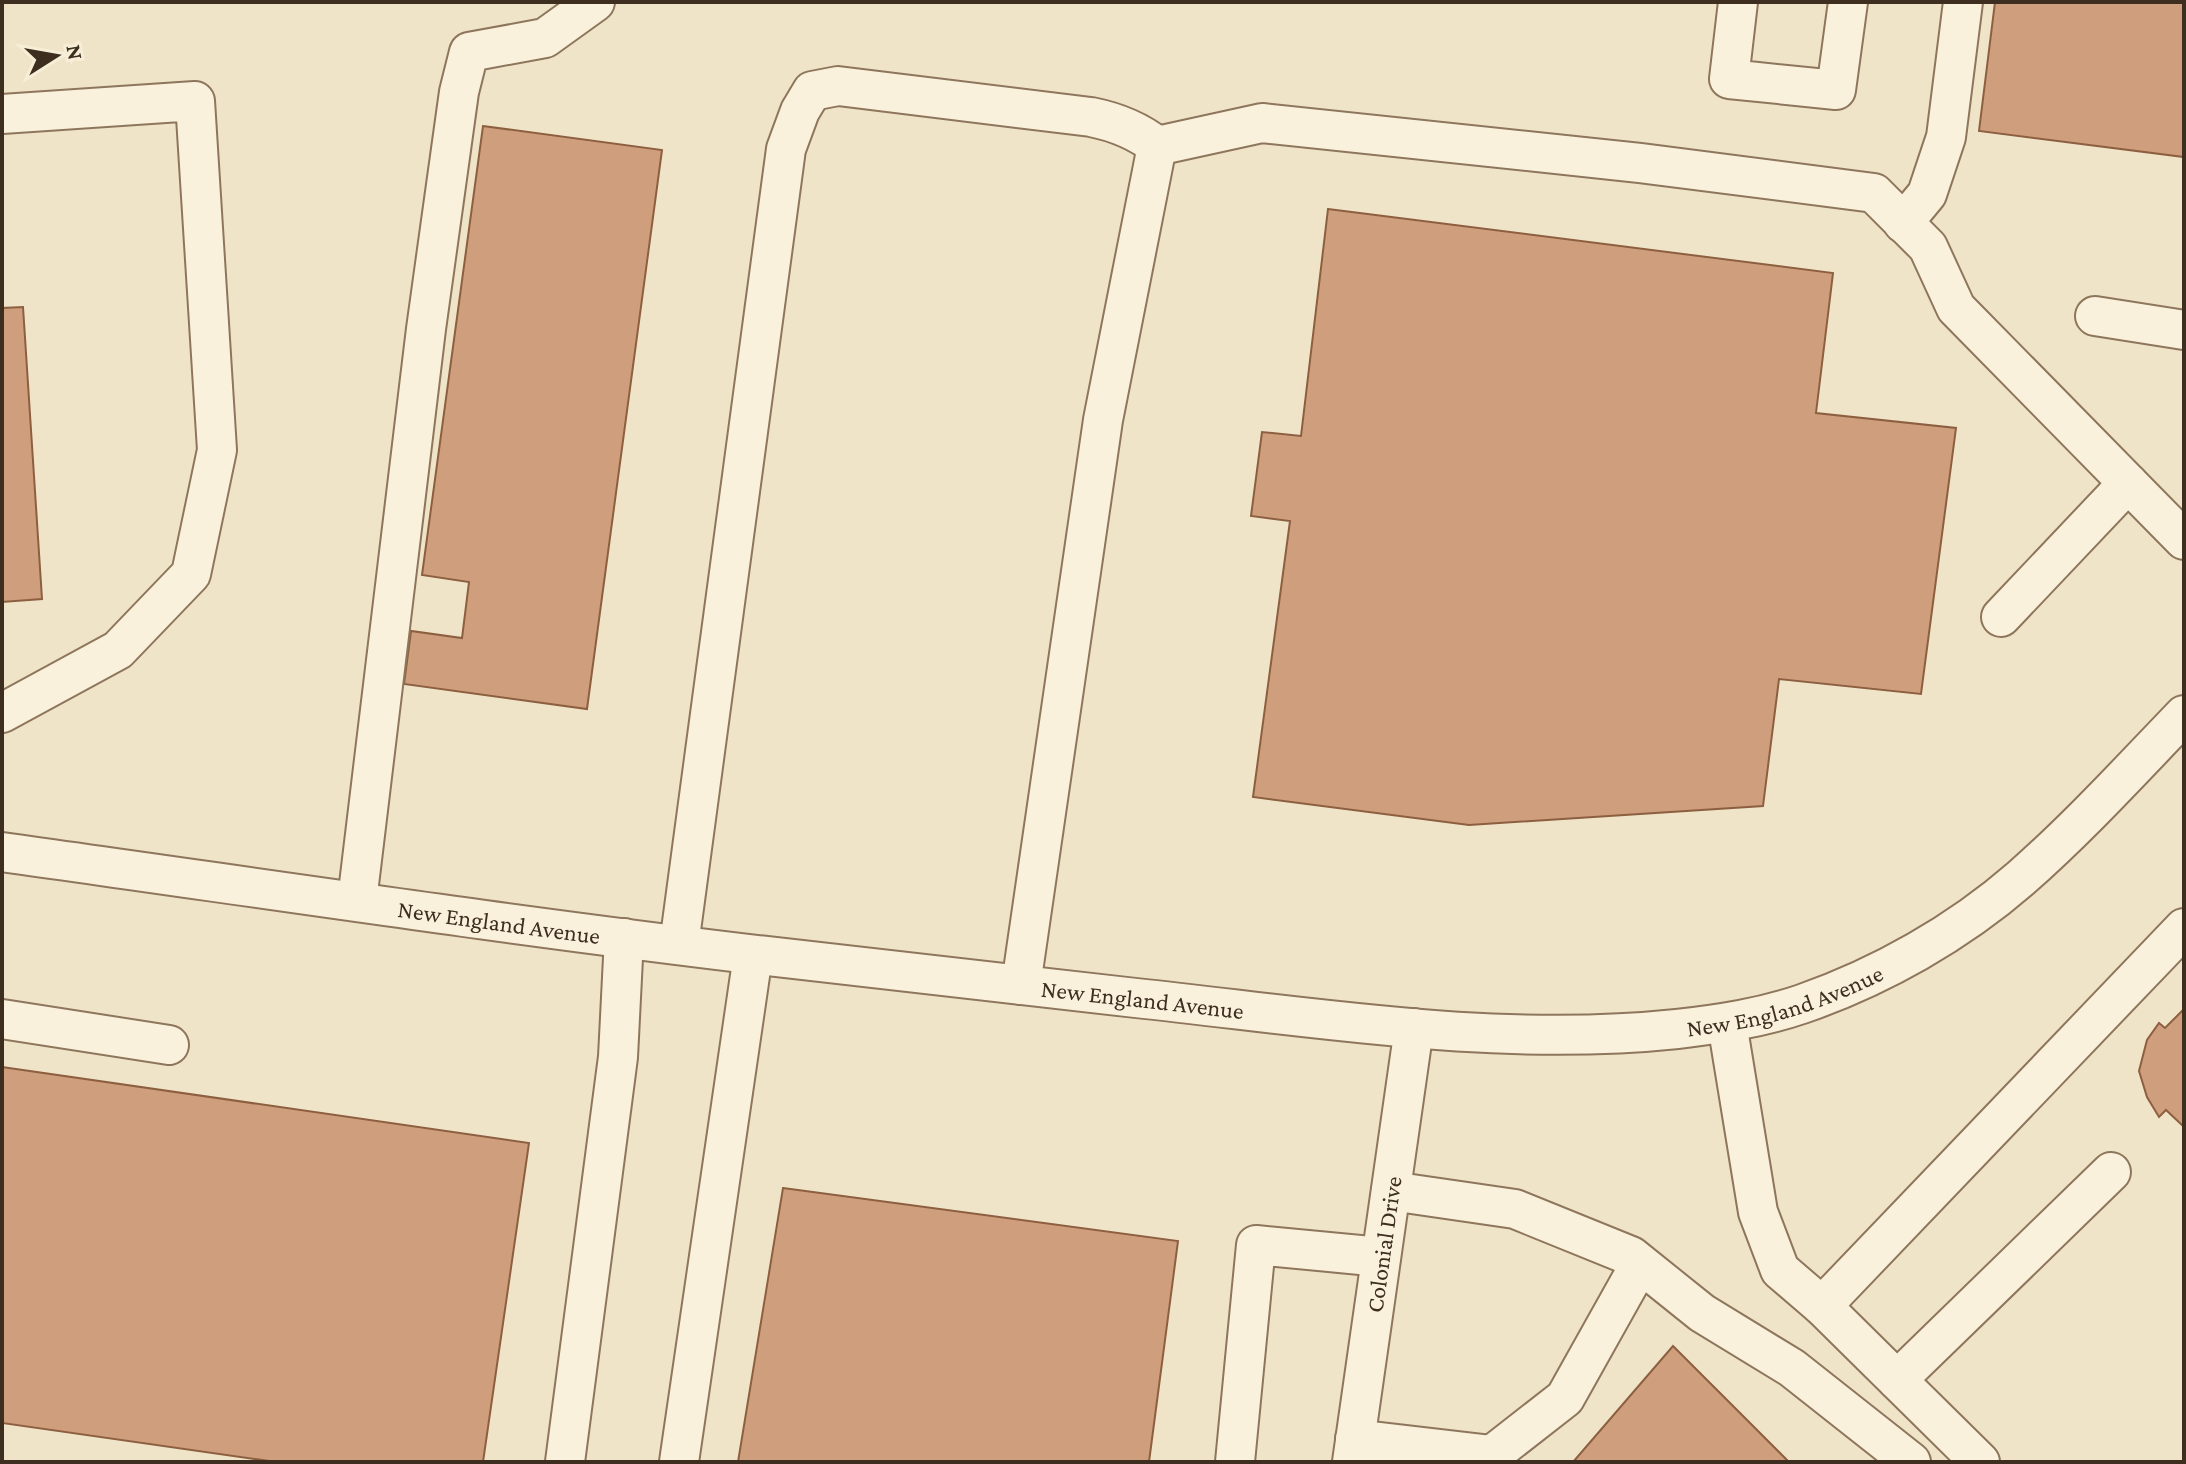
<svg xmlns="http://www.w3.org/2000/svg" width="2186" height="1464" font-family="'Crimson Pro',serif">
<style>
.building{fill:#cf9f7d;stroke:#8d5f41;stroke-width:2}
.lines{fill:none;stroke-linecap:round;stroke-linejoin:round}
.minor-casing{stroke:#8d765c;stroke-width:42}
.minor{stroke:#faf1dc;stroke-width:38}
.labels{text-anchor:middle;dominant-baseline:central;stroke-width:7;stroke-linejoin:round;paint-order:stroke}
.street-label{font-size:24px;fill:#3d2e20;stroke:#f7eed8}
</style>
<rect width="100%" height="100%" fill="#f0e4c8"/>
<path class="building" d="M 1995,2 L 2184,2 L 2184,157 L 1979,131 Z
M 483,126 L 662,150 L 587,709 L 404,684 L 411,631 L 462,638 L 469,582 L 422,575 Z
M 1328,209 L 1833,273 L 1816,413 L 1956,428 L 1921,694 L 1779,679 L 1763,806 L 1469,825 L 1253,797 L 1290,521 L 1251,516 L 1262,432 L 1301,436 Z
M 23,307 L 42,599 L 2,602 L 2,308 Z
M 2184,1009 L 2184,1127 L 2166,1110 L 2159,1117 L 2147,1097 L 2139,1071 L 2147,1040 L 2159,1023 L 2165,1028 Z
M 2,1067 L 529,1143 L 483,1462 L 276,1462 L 2,1423 Z
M 783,1188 L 1178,1241 L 1149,1462 L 738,1462 Z
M 1673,1346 L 1789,1462 L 1573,1462 Z"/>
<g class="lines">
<g class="minor-casing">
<g id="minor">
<path d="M 1738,2 L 1729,79 L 1836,90 L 1848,2"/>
<path d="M 2,114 L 195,101 L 217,450 L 191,574 L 118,650 L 2,713"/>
<path d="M 1157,146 L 1262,123 L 1640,163 L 1874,193 L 1928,247 L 1956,308 L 2184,540"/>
<path d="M 1903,223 L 1927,194 L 1946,137 L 1963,2"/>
<path d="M 2095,316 L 2184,330"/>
<path d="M 2001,617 L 2128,483"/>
<path id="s1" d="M 2,852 C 254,887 505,925 758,955 C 884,970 1010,984 1136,998 C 1315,1017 1497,1048 1677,1029 C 1720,1024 1761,1018 1802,1004 C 1880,977 1958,933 2021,878 C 2079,827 2131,770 2184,715"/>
<path d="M 357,901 L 426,329 L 459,92 L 469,52 L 545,38 L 595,2"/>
<path d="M 679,945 L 786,149 L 800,111 L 812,91 L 838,86 L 1091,117 C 1116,122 1137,130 1157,146 L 1103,420 L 1021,985"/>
<path d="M 2,1019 L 169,1045"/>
<path d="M 1727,1023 L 1758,1212 L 1780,1270 L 1822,1306 L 1980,1462"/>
<path d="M 1391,1191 L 1515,1209 L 1631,1256 L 1702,1313 L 1792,1368 L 1911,1462"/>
<path d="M 1822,1306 L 2184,928"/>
<path d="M 1897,1380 L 2111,1172"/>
<path d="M 1355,1439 L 1492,1455 L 1492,1462"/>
<path d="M 1492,1455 L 1565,1398 L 1640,1264"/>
<path d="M 565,1462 L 618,1057 L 624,938"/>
<path d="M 679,1462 L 753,955"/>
<path d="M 1235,1462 L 1256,1245 L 1381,1257"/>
<path id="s2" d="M 1352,1462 L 1414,1028"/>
</g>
</g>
<use href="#minor" class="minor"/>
</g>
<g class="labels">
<g class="street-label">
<text stroke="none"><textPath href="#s1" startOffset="502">New England Avenue</textPath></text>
<text stroke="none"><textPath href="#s1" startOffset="1798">New England Avenue</textPath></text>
<text stroke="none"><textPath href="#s1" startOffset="1150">New England Avenue</textPath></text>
<text stroke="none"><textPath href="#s2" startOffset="220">Colonial Drive</textPath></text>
</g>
</g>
<rect width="2186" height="1464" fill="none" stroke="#3d2e20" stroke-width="8"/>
<g transform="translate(56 56) rotate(79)" stroke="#f7eed8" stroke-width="6" paint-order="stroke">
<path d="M0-6L14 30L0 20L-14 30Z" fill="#3d2e20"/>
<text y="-12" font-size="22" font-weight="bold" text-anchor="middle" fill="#3d2e20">N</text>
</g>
</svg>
